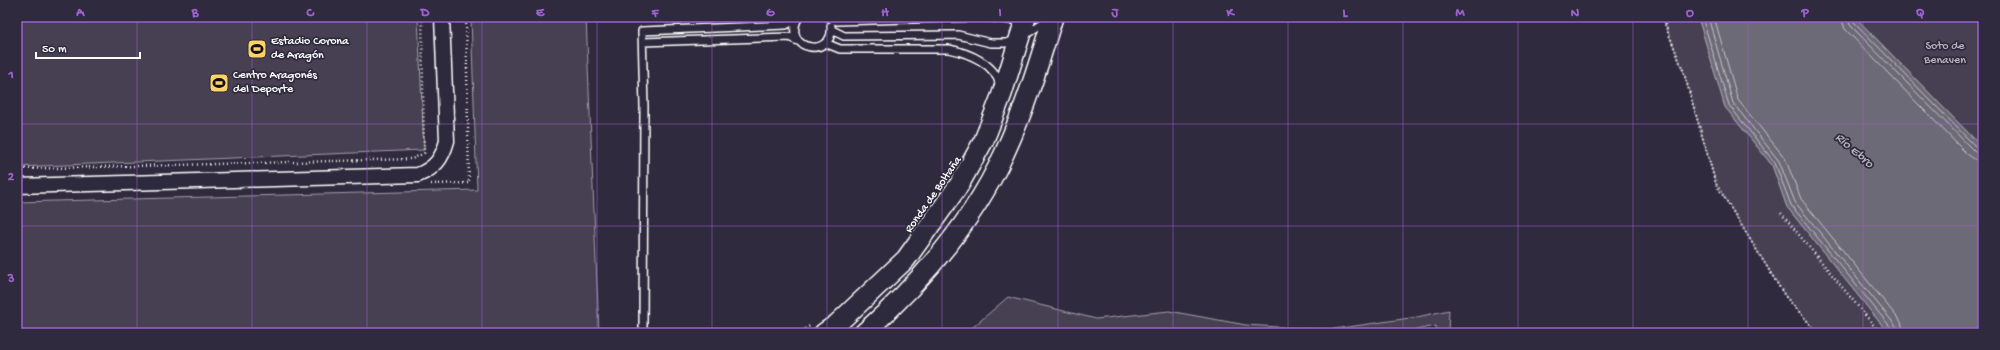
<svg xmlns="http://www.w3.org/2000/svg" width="2000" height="350" font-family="'Gochi Hand',sans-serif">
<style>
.green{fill:#464152;stroke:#a2a0a8}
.water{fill:#6d6a77;stroke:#a7a6ad}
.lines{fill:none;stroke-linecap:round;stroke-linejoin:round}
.shore{stroke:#c5c3c9;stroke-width:1}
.service-casing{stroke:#fff;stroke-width:10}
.minor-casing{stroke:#fff;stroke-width:17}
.secondary-casing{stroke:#fff;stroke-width:22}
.path{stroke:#fff;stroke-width:2.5;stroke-dasharray:1 3;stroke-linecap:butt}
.service{stroke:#2f2a3d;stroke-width:7}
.minor{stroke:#2f2a3d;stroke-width:14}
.secondary{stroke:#2f2a3d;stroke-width:19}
.grid{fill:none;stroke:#9c61cf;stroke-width:1;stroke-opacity:0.55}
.labels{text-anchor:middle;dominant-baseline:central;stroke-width:3.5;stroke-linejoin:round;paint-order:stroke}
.poi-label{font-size:12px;fill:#fff;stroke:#2f2a3d;text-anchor:start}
.park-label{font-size:12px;fill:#b5b3ba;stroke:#2f2a3d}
.street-label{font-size:12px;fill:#fff;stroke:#2f2a3d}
.water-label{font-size:13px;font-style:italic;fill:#b6b4bb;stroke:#2f2a3d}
.neatline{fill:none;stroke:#9c61cf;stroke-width:1.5}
.grid-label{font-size:13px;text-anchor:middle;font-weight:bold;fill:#9c61cf}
</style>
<rect width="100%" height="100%" fill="#2f2a3d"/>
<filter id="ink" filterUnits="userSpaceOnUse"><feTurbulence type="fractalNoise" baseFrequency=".025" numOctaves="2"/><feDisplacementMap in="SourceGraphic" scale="8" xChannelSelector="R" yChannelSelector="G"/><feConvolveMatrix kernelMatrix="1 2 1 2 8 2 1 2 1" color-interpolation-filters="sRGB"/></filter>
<g filter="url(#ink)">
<path class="green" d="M 17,17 L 418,17 L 424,150 L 17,167 Z
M 471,17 L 586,17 L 599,333 L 17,333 L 17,202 L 477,190 Z
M 1662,17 L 1698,17 L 1725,107 L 1772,165 L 1787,207 L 1885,329 L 1891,333 L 1818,333 L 1785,296 L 1716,184 L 1683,70 Z
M 1855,17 L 1983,17 L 1983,148 Z
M 1008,297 L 1096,319 L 1169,311 L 1246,325 L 1327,330 L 1417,317 L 1449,310 L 1448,333 L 1437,333 L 1436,326 L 1400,333 L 1185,333 L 1169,331 L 1160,333 L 966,333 Z"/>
<path class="water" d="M 1698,17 L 1855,17 L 1983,148 L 1983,333 L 1891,333 L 1885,329 L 1787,207 L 1772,165 L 1725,107 Z"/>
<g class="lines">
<path class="shore" d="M 1702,17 L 1729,105 L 1775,163 L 1791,205 L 1892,329 L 1893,333
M 1708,17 L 1733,103 L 1779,161 L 1795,202 L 1896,326 L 1898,333
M 1714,17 L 1738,100 L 1785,158 L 1801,199 L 1901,322 L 1904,333
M 1841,17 L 1845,29 L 1966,153 L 1974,159 L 1983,161
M 1847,17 L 1850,25 L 1971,148 L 1977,154 L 1983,155
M 1852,17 L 1854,22 L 1974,145 L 1983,150"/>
<g class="service-casing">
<path id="service" d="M 828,17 L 837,21 L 985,17 L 1012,20 L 1014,17
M 798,18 C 781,51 835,59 831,26
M 832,30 L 844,36 L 958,35 L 991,43 L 1006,43 L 1019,39 L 1047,20
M 643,42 L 789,37 L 798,41
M 825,43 L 840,49 L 949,49 C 969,53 996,64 1000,86
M 643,333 L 644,107 L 642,31 L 786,25 L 798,18"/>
</g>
<g class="minor-casing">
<path id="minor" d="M 17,186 L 418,175 C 435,168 442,159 447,141 L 442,17"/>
</g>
<g class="secondary-casing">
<path id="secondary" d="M 824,333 L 837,324 L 906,259 L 959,185 L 984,140 L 1002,94 L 1026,17
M 864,333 C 921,282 972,224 1004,154 C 1025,109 1039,63 1053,17"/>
</g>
<path class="path" d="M 1662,17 L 1683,70 L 1716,184 L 1785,296 L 1818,333
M 1979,17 L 1983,22
M 17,169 L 412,159 L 424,153 L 422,17
M 431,184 L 469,183 L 466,17
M 1781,213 L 1880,333
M 798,333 L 810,326"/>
<use href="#service" class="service"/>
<use href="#minor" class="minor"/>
<use href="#secondary" class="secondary"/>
</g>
</g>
<path class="grid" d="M 137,17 L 137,333M 252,17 L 252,333M 367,17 L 367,333M 482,17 L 482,333M 597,17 L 597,333M 712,17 L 712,333M 827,17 L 827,333M 942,17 L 942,333M 1058,17 L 1058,333M 1173,17 L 1173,333M 1288,17 L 1288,333M 1403,17 L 1403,333M 1518,17 L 1518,333M 1633,17 L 1633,333M 1748,17 L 1748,333M 1863,17 L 1863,333M 17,124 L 1983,124M 17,226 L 1983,226"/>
<defs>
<g id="stadium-square" transform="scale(1)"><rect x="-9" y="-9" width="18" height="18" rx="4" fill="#ffd166" stroke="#2f2a3d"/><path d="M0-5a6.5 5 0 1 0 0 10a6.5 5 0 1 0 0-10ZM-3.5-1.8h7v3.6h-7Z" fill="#111"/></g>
</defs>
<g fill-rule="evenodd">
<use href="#stadium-square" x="257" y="49"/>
<use href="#stadium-square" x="219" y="83"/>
</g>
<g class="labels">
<g class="poi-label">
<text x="271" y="42">Estadio Corona<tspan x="271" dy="14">de Aragón</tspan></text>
<text x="233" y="76">Centro Aragonés<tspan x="233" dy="14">del Deporte</tspan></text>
</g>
<g class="park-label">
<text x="1945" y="47">Soto de<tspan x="1945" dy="14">Benaven</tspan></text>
</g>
<g class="street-label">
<text transform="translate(934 195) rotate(-55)">Ronda de Boltaña</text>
</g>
<g class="water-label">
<text transform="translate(1854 151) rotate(41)">Río Ebro</text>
</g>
</g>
<rect width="2000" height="350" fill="none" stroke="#2f2a3d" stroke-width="44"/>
<path d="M36 52v6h104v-6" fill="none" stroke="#ffffff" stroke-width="2"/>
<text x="42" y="52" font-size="12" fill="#ffffff" stroke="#2f2a3d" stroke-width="3" paint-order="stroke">50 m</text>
<rect x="22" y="22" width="1956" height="306" class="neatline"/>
<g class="grid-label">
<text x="80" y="16">A</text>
<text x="195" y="16">B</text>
<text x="310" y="16">C</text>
<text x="425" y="16">D</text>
<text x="540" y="16">E</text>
<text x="655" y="16">F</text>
<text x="770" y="16">G</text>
<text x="885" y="16">H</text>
<text x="1000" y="16">I</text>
<text x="1115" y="16">J</text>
<text x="1230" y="16">K</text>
<text x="1345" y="16">L</text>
<text x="1460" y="16">M</text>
<text x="1575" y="16">N</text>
<text x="1690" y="16">O</text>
<text x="1805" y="16">P</text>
<text x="1920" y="16">Q</text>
<text x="11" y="78">1</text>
<text x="11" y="180">2</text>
<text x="11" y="282">3</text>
</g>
</svg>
